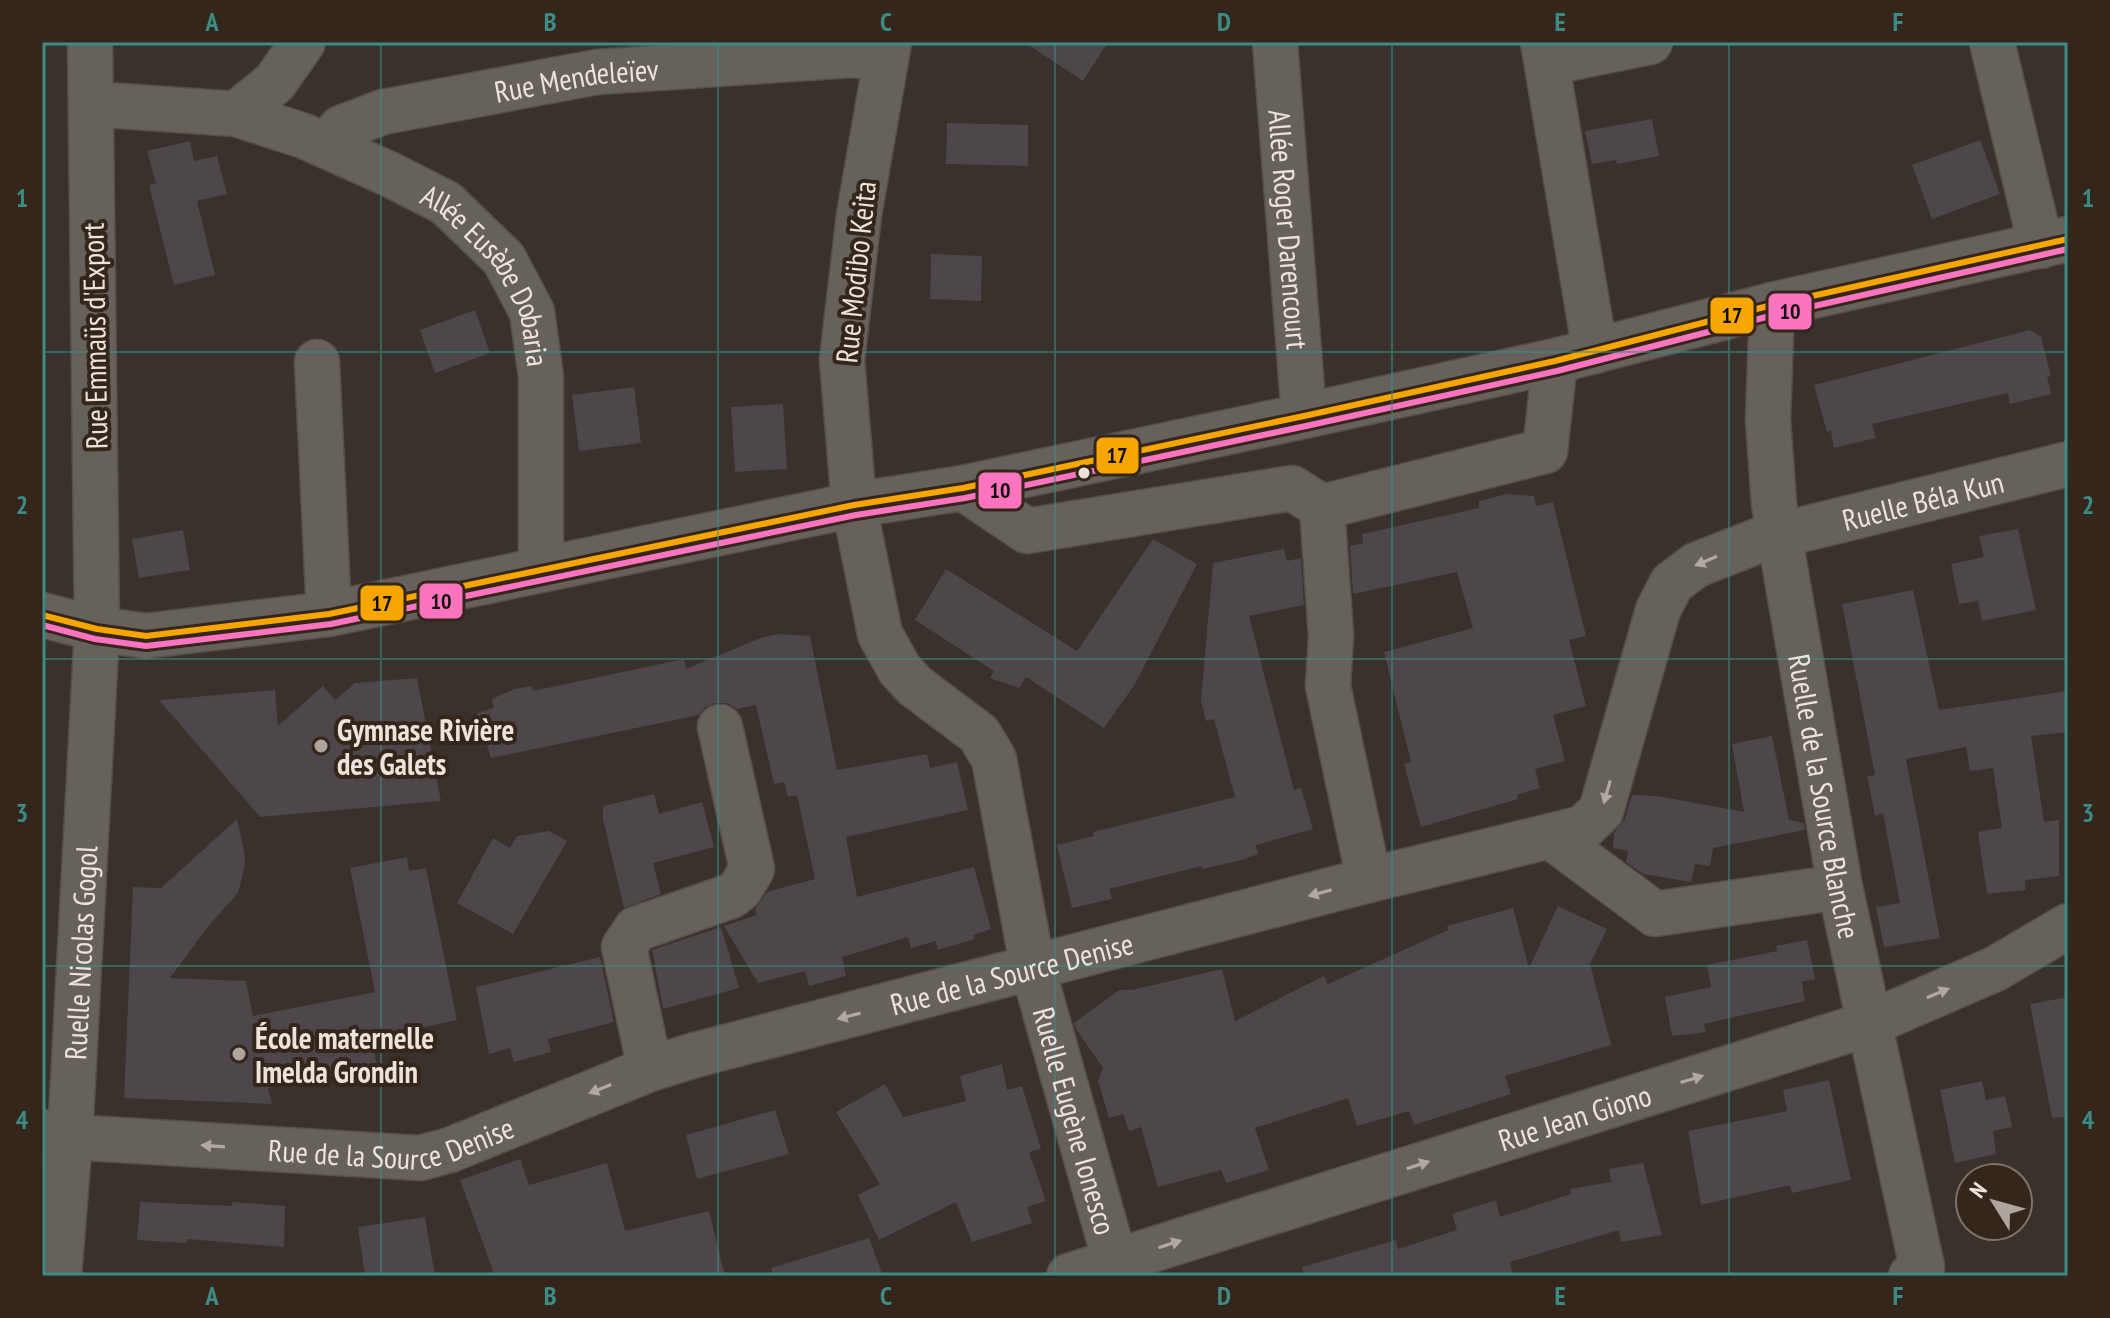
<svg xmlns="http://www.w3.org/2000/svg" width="2110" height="1318" font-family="'PT Sans Narrow',sans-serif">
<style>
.building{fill:#4d464a}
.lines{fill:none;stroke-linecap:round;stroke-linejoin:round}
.minor-casing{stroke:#554e49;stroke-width:47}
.minor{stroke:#67615c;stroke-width:44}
.bus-1-casing{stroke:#35261c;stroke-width:12}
.bus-2-casing{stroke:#35261c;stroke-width:12}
.bus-1{stroke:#f7a600;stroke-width:6}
.bus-2{stroke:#fc73be;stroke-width:6}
.oneway{fill:#b1a8a2}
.grid{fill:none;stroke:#3b8c84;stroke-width:2;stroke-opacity:0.55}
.bus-dot{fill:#ede3dc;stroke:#35261c;stroke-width:3}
.poi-dot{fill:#aea59e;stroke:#35261c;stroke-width:3}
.labels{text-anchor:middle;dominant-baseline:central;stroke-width:8;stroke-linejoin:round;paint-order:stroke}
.street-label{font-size:30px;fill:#ede3dc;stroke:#35261c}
.poi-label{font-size:30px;font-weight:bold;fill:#ede3dc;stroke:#35261c;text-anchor:start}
.line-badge{stroke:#35261c;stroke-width:3}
.pale-badge-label{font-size:22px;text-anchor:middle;font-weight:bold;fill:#111}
.neatline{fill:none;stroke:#3b8c84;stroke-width:3}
.grid-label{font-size:26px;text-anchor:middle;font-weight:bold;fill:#3b8c84}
</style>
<rect width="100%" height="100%" fill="#39312b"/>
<path class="building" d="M 1024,42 L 1108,42 L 1083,81 Z
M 1652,119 L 1659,156 L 1617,164 L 1616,160 L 1592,164 L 1585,131 Z
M 947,123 L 1028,125 L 1028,166 L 946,164 Z
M 1980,140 L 2000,194 L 1932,219 L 1912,165 Z
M 190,141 L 194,161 L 217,156 L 227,194 L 197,201 L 215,275 L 174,285 L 149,185 L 156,183 L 147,151 Z
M 931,254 L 982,256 L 981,301 L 930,299 Z
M 475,310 L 490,353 L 435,373 L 420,330 Z
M 2030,330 L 2041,337 L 2051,376 L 2047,377 L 2051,394 L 2010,404 L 2008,393 L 1872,424 L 1876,438 L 1834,448 L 1831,431 L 1827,432 L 1814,385 Z
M 634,387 L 641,443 L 579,451 L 572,395 Z
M 783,404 L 787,469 L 735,472 L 731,407 Z
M 1507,494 L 1534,496 L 1536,506 L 1553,502 L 1586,636 L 1569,640 L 1586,706 L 1553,715 L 1565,761 L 1535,769 L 1540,788 L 1517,795 L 1518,799 L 1421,827 L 1404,764 L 1411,762 L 1384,652 L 1473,628 L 1457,572 L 1353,594 L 1350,546 L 1363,543 L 1362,534 L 1479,508 L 1479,501 Z
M 2018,529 L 2036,610 L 1982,621 L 1978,601 L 1959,604 L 1951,564 L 1984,557 L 1979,536 Z
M 183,530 L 190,570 L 139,578 L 132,539 Z
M 1153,539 L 1197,564 L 1135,684 L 1104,728 L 1026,677 L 1019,688 L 990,678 L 994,671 L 915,620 L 946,569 L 1077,651 Z
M 1284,549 L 1287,561 L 1301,558 L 1304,605 L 1249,616 L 1294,790 L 1301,788 L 1313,829 L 1256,845 L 1258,854 L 1242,860 L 1202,869 L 1202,866 L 1109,889 L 1112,899 L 1072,908 L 1057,845 L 1094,836 L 1093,832 L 1235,797 L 1214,719 L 1206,721 L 1201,700 L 1213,563 Z
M 1913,590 L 1939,710 L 2068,691 L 2068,732 L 2031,736 L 2044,822 L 2059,820 L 2059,876 L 2025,880 L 2026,890 L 1987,894 L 1978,832 L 2002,828 L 1993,768 L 1970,771 L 1966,747 L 1906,759 L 1940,938 L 1884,947 L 1876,907 L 1900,903 L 1883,813 L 1875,816 L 1867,776 L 1875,775 L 1842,604 Z
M 781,634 L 810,636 L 837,770 L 927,754 L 930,768 L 957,762 L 968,810 L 846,837 L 857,897 L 974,867 L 991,929 L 973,935 L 975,939 L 938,950 L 936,941 L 911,948 L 908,937 L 842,957 L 846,976 L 809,986 L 805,971 L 758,983 L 724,926 L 757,915 L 755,909 L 767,892 L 815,879 L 797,795 L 788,797 L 784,782 L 774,784 L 756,705 L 737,709 L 727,703 L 715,703 L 704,708 L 699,715 L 491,758 L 477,713 L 494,708 L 492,699 L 514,689 L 532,686 L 533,691 L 684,659 L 686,669 L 763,637 Z
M 417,678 L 441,801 L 260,817 L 159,700 L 275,690 L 278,726 L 323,686 L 335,700 L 355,683 Z
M 1772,736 L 1789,820 L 1804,823 L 1805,830 L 1713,848 L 1710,866 L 1695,864 L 1691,882 L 1643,874 L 1626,862 L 1628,851 L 1613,848 L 1614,833 L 1625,819 L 1632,795 L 1658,796 L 1744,812 L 1732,744 Z
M 654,794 L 659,814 L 702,802 L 714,847 L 653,863 L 661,894 L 624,908 L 603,819 L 603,806 Z
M 237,819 L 244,851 L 245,865 L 238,893 L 210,924 L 170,978 L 246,981 L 253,1016 L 375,992 L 350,868 L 407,857 L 409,871 L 426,868 L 457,1020 L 386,1035 L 388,1047 L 374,1050 L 377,1067 L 268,1088 L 272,1104 L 124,1098 L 133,887 L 161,888 Z
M 549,831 L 567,841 L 513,934 L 457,903 L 493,838 L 510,848 L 517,836 Z
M 1558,906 L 1607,929 L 1590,964 L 1611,1045 L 1505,1076 L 1511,1094 L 1414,1125 L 1409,1111 L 1357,1126 L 1348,1098 L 1255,1128 L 1269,1170 L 1226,1183 L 1221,1170 L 1158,1187 L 1141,1127 L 1129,1131 L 1123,1114 L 1109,1118 L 1098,1081 L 1103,1068 L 1076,1029 L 1074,1023 L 1119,990 L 1132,990 L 1222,969 L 1235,1021 L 1324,976 L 1328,984 L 1448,930 L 1447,926 L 1513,908 L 1529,968 Z
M 721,927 L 739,988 L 663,1009 L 652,950 Z
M 1807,940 L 1815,979 L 1802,982 L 1805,1001 L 1704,1024 L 1706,1032 L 1672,1036 L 1665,997 L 1711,987 L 1707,965 L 1777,951 L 1776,946 Z
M 600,957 L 614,1022 L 548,1039 L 551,1052 L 514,1062 L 510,1048 L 489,1054 L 476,987 Z
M 2068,997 L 2068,1117 L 2052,1118 L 2030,1004 Z
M 1002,1064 L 1007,1090 L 1022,1086 L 1041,1149 L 1029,1152 L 1046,1201 L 1027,1207 L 1032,1223 L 972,1242 L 956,1202 L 879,1240 L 858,1195 L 880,1184 L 836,1112 L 885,1084 L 903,1117 L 966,1101 L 960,1076 Z
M 1829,1080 L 1851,1180 L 1792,1193 L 1790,1185 L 1701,1205 L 1688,1131 L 1787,1111 L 1783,1090 Z
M 1982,1081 L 1986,1100 L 2005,1096 L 2012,1127 L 1993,1131 L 1996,1154 L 1955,1163 L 1940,1090 Z
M 775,1110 L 789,1154 L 697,1179 L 686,1135 Z
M 520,1159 L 529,1185 L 607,1163 L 625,1231 L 709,1211 L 725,1276 L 495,1276 L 460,1180 Z
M 1643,1163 L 1662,1235 L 1621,1242 L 1619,1230 L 1510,1262 L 1513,1276 L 1304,1276 L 1302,1267 L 1396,1240 L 1398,1249 L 1457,1230 L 1452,1214 L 1496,1200 L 1500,1217 L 1571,1194 L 1570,1189 L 1611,1182 L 1609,1169 Z
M 140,1202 L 232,1206 L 232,1202 L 285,1206 L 284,1247 L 187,1239 L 186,1243 L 137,1240 Z
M 425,1217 L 435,1276 L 365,1276 L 358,1227 Z
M 869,1238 L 883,1276 L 773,1276 L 771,1268 Z"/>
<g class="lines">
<g class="minor-casing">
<g id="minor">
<path id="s1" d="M 889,42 L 859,215 L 842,360 L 854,505 L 880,634 L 900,670 L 915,686 L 979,734 L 994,759 L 1033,969 L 1115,1261"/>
<path id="s2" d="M 1275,42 L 1304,416"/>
<path d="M 1543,42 L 1595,351"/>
<path d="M 1992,42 L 2041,246"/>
<path d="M 1547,63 L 1650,42"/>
<path id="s3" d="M 92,104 L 236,114 L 304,136 L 389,174 L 446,203 L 504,259 L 532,312 L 541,377 L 541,570"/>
<path d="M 236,114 L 275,82 L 303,42"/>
<path id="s4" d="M 327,146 L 341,128 L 383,112 L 597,72 L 852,55 L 886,59"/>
<path id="s5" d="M 1772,305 L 1768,419 L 1774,504 L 1840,887 L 1922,1267 L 1911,1276"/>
<path d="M 317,362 L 329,614"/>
<path d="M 963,488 L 1027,531 L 1292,488 L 1322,507 L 1545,451 L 1555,361"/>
<path d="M 1322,507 L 1331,636 L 1328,686 L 1369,880"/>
<path d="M 42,615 L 97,629 L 146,636 L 329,614 L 854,505 L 963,488 L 1304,416 L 1555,361 L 1772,305 L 2068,239"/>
<path d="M 1550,836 L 1655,914 L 1840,887"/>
<path d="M 650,1069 L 624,947 L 636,929 L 731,896 L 740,889 L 752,869 L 720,727"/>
<path id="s6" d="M 42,1132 L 70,1137 L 420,1158 L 450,1150 L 650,1069 L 695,1055 L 1369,880 L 1583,828 L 1601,811 L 1658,610 L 1672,583 L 1696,565 L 1760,540 L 2068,464"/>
<path id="s7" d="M 59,1276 L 70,1137 L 97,629 L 90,42"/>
<path id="s8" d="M 1069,1276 L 1868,1024 L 1995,969 L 2068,926"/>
</g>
</g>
<use href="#minor" class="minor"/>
<g class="bus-1-casing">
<path id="bus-1" d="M 42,615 L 97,629 L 146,636 L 329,614 L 854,505 L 963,488 L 1304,416 L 1555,361 L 1772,305 L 2068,239"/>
</g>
<g class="bus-2-casing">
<path id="bus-2" d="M 42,625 L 95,639 L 146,646 L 331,624 L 856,515 L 965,498 L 1306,426 L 1557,371 L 1774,315 L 2068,249"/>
</g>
<use href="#bus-1" class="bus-1"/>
<use href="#bus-2" class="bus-2"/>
</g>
<defs><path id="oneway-solid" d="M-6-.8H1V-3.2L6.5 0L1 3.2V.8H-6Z" transform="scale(2)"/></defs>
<g class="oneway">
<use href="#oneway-solid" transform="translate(1706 561) rotate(157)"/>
<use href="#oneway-solid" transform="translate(1607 792) rotate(106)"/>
<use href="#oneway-solid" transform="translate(1320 893) rotate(165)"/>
<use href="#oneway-solid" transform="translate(1938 993) rotate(-23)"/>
<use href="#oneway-solid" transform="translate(849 1016) rotate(166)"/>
<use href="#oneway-solid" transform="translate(1692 1079) rotate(-17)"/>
<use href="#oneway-solid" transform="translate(600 1089) rotate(158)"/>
<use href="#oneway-solid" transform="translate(213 1146) rotate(-176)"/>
<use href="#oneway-solid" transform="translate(1418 1165) rotate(-18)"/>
<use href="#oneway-solid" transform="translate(1170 1244) rotate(-18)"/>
</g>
<path class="grid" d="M 381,42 L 381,1276M 718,42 L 718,1276M 1055,42 L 1055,1276M 1392,42 L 1392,1276M 1729,42 L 1729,1276M 42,352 L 2068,352M 42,659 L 2068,659M 42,966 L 2068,966"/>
<circle class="bus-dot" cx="1084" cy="473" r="7"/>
<g class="poi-dot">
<circle cx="321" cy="746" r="8"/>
<circle cx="239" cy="1054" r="8"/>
</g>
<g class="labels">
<g class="street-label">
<text stroke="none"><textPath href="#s4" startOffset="264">Rue Mendeleïev</textPath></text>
<text stroke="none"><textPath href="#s2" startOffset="188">Allée Roger Darencourt</textPath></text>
<text transform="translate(855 272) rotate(-84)">Rue Modibo Keita</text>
<text stroke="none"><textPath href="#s3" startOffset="458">Allée Eusèbe Dobaria</textPath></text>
<text transform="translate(94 336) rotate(-91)">Rue Emmaüs d'Export</text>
<text stroke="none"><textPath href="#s6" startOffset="2120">Ruelle Béla Kun</textPath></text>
<text stroke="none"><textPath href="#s5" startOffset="496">Ruelle de la Source Blanche</textPath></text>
<text stroke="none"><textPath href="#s7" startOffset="324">Ruelle Nicolas Gogol</textPath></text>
<text stroke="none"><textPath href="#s6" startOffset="1000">Rue de la Source Denise</textPath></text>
<text stroke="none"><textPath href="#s8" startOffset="530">Rue Jean Giono</textPath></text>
<text stroke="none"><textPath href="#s1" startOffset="1142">Ruelle Eugène Ionesco</textPath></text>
<text stroke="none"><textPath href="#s6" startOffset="352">Rue de la Source Denise</textPath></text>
</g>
<g class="poi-label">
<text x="337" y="729">Gymnase Rivière<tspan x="337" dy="34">des Galets</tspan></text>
<text x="255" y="1037">École maternelle<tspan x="255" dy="34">Imelda Grondin</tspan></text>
</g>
</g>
<g class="line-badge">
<rect x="1767" y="292" width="46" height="39" rx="8" fill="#fc73be"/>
<rect x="1709" y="296" width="46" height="39" rx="8" fill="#f7a600"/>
<rect x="1095" y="436" width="45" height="39" rx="8" fill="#f7a600"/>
<rect x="977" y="471" width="46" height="39" rx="8" fill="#fc73be"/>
<rect x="418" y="582" width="46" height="38" rx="8" fill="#fc73be"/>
<rect x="359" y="584" width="46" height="38" rx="8" fill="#f7a600"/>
</g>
<g class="pale-badge-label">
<text x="1790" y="319">10</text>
<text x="1732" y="323">17</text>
<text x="1117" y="463">17</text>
<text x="1000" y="498">10</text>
<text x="441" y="609">10</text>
<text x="382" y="611">17</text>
</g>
<rect width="2110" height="1318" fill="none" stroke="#35261c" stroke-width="88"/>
<g transform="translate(1994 1202) rotate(307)"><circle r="38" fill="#35261c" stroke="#7f7269" stroke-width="2"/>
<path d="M0-6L14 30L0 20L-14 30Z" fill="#aea59e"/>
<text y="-12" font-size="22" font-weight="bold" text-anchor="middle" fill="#ede3dc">N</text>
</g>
<rect x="44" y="44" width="2022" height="1230" class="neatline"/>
<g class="grid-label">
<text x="212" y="31">A</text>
<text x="550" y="31">B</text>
<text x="886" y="31">C</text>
<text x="1224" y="31">D</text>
<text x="1560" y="31">E</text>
<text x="1898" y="31">F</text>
<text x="22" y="207">1</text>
<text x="2088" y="207">1</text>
<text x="22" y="514">2</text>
<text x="2088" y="514">2</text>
<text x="22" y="822">3</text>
<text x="2088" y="822">3</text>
<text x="22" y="1129">4</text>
<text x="2088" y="1129">4</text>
<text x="212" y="1305">A</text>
<text x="550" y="1305">B</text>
<text x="886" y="1305">C</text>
<text x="1224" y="1305">D</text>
<text x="1560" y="1305">E</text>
<text x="1898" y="1305">F</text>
</g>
</svg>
